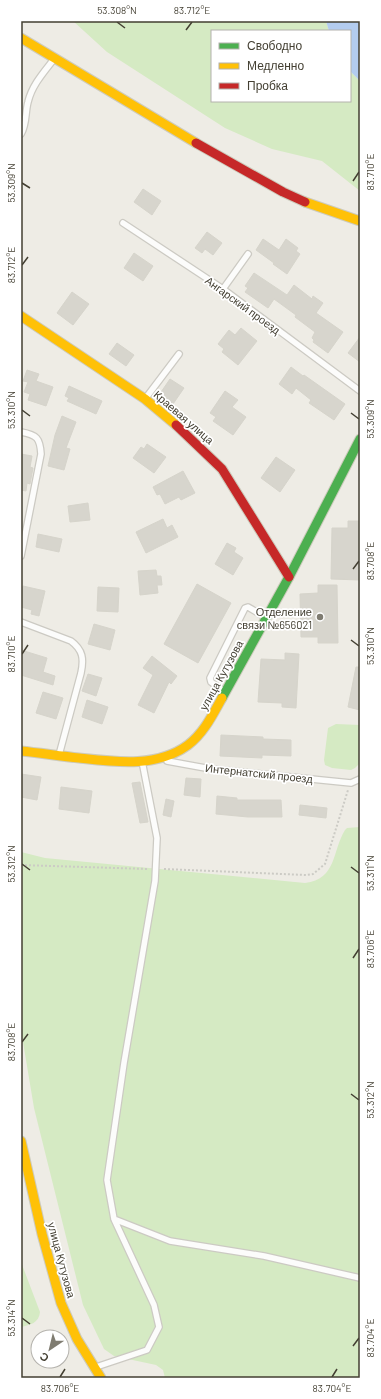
<svg xmlns="http://www.w3.org/2000/svg" width="381" height="1399" font-family="Barlow,sans-serif">
<style>
.green{fill:#d5eac3}
.water{fill:#b3ccef}
.building{fill:#d7d5cd;stroke:#d6d4cb}
.lines{fill:none;stroke-linecap:round;stroke-linejoin:round}
.lane-casing{stroke:#cccac3;stroke-width:8}
.fast-casing{stroke:#cdcbbc;stroke-width:11}
.slow-casing{stroke:#cdcbbc;stroke-width:11}
.jam-casing{stroke:#cdcbbc;stroke-width:11}
.path{stroke:#cccbc5;stroke-width:2;stroke-dasharray:2 2;stroke-linecap:butt}
.lane{stroke:#fcfcfb;stroke-width:5.5}
.fast{stroke:#4caf50;stroke-width:9}
.slow{stroke:#ffc107;stroke-width:9}
.jam{stroke:#c62828;stroke-width:9}
.ticks{fill:none;stroke:#433f32;stroke-width:1.5}
.poi-dot{fill:#7f7c71;stroke:#fff;stroke-width:1.5}
.labels{text-anchor:middle;dominant-baseline:central;stroke-width:3.5;stroke-linejoin:round;paint-order:stroke}
.street-label{font-size:11px;fill:#433f32;stroke:#fff}
.poi-label{font-size:11px;fill:#433f32;stroke:#fff;text-anchor:end}
.neatline{fill:none;stroke:#433f32;stroke-width:1.5}
.ticks-label{font-size:10px;text-anchor:middle;fill:#433f32}
</style>
<rect width="100%" height="100%" fill="#eeece5"/>
<path class="green" d="M 73,21 L 326,21 L 329,31 L 212,31 L 212,101 L 350,101 L 350,71 L 360,81 L 360,191 L 322,161 L 272,149 L 225,128 L 107,52 Z
M 336,724 L 360,725 L 359,764 L 355,768 L 351,770 L 332,768 L 325,765 L 324,760 L 328,728 Z
M 360,827 L 360,1378 L 165,1378 L 163,1370 L 156,1365 L 114,1356 L 104,1349 L 83,1305 L 34,1108 L 21,1030 L 21,852 L 45,858 L 305,883 C 337,879 332,851 345,830 L 347,828 Z
M 21,1262 L 40,1312 C 39,1323 30,1325 21,1327 Z"/>
<path class="water" d="M 326,21 L 360,21 L 360,81 L 350,71 L 350,31 L 329,31 Z"/>
<path class="building" d="M 143,189 L 161,201 L 152,215 L 134,202 Z
M 207,232 L 222,243 L 213,255 L 205,249 L 202,253 L 195,248 Z
M 263,239 L 279,250 L 286,239 L 298,248 L 296,251 L 300,254 L 287,274 L 273,264 L 274,263 L 256,250 Z
M 134,253 L 153,266 L 143,281 L 124,268 Z
M 254,273 L 287,295 L 294,285 L 312,299 L 313,296 L 323,303 L 316,313 L 343,332 L 328,353 L 313,342 L 314,340 L 312,338 L 315,332 L 295,317 L 296,315 L 274,299 L 268,308 L 245,292 L 248,288 L 245,286 Z
M 72,292 L 89,304 L 73,325 L 57,313 Z
M 241,328 L 257,341 L 238,365 L 222,352 L 224,349 L 218,344 L 229,330 L 235,335 Z
M 360,337 L 360,362 L 348,353 Z
M 117,343 L 134,355 L 126,366 L 109,354 Z
M 291,367 L 303,376 L 304,375 L 345,404 L 334,420 L 309,403 L 311,400 L 296,388 L 292,394 L 279,384 Z
M 27,370 L 39,374 L 36,381 L 53,387 L 46,406 L 28,400 L 30,394 L 24,392 L 28,382 L 23,381 Z
M 170,379 L 184,388 L 173,404 L 159,395 Z
M 69,386 L 102,401 L 96,414 L 67,401 L 69,398 L 65,396 Z
M 225,391 L 238,400 L 232,407 L 246,417 L 233,435 L 213,421 L 216,417 L 210,413 Z
M 62,416 L 76,422 L 66,448 L 70,449 L 64,470 L 48,466 L 55,435 Z
M 147,444 L 166,457 L 154,473 L 133,458 L 141,447 L 144,449 Z
M 21,454 L 32,456 L 30,467 L 33,468 L 30,484 L 27,483 L 26,491 L 21,490 Z
M 276,457 L 295,470 L 280,492 L 261,478 Z
M 183,471 L 195,493 L 181,500 L 179,497 L 165,504 L 160,494 L 157,495 L 153,487 Z
M 88,503 L 90,520 L 70,522 L 68,506 Z
M 163,519 L 167,528 L 172,525 L 178,537 L 146,553 L 136,532 Z
M 348,521 L 360,521 L 360,580 L 331,579 L 332,528 L 348,528 Z
M 38,534 L 62,539 L 59,552 L 36,547 Z
M 227,543 L 236,548 L 234,552 L 243,558 L 233,575 L 215,564 Z
M 156,570 L 157,576 L 161,576 L 162,585 L 157,585 L 158,593 L 140,595 L 138,571 Z
M 197,584 L 231,603 L 198,663 L 164,644 Z
M 318,585 L 337,585 L 338,643 L 318,643 L 318,637 L 301,637 L 300,594 L 318,593 Z
M 23,586 L 45,591 L 39,616 L 31,614 L 32,610 L 21,607 L 21,596 Z
M 98,587 L 119,588 L 118,612 L 97,611 Z
M 94,624 L 115,630 L 110,650 L 88,644 Z
M 21,650 L 47,658 L 43,672 L 55,676 L 53,685 L 21,675 Z
M 285,653 L 299,654 L 296,708 L 282,707 L 282,703 L 258,702 L 261,659 L 285,660 Z
M 152,656 L 177,676 L 171,684 L 169,682 L 154,713 L 138,705 L 153,675 L 143,668 Z
M 356,667 L 360,667 L 360,710 L 348,707 Z
M 88,674 L 102,678 L 96,696 L 82,691 Z
M 43,692 L 63,698 L 56,719 L 36,713 Z
M 87,700 L 108,707 L 102,724 L 82,717 Z
M 221,735 L 263,737 L 263,739 L 291,740 L 291,756 L 262,755 L 262,758 L 220,756 Z
M 21,774 L 41,777 L 37,800 L 21,797 Z
M 186,778 L 201,779 L 200,797 L 184,795 Z
M 140,782 L 148,822 L 140,823 L 132,783 Z
M 61,787 L 92,791 L 89,813 L 59,809 Z
M 217,796 L 237,798 L 237,800 L 281,800 L 282,817 L 248,817 L 216,814 Z
M 166,799 L 174,801 L 171,817 L 163,815 Z
M 300,805 L 327,808 L 326,818 L 299,815 Z"/>
<g class="lines">
<g class="lane-casing">
<path id="lane" d="M 21,134 C 27,124 25,113 28,102 C 32,85 44,72 54,59
M 123,223 L 223,289 L 360,391
M 223,289 L 248,254
M 145,399 L 179,354
M 21,432 C 37,435 40,438 41,454 L 21,556
M 21,622 L 71,641 C 83,650 84,659 81,673 L 59,755
M 225,692 L 211,682 L 210,678 L 245,608 L 248,607 L 265,617
M 167,761 L 211,769 L 351,783 L 360,779
M 114,1219 L 170,1241 L 264,1256 L 360,1278
M 96,1367 L 147,1350 L 159,1327 L 154,1305 L 114,1219 L 107,1180 L 124,1063 L 155,881 L 157,838 L 142,761"/>
</g>
<g class="fast-casing">
<path id="fast" d="M 222,698 L 289,577 L 360,439"/>
</g>
<g class="slow-casing">
<path id="slow" d="M 21,38 L 196,143
M 305,202 L 360,221
M 21,316 L 145,399 L 176,425
M 21,751 C 40,753 60,756 79,758 C 115,762 157,768 188,745 C 204,733 213,714 222,698
M 21,1141 L 42,1234 L 61,1303 L 77,1339 L 101,1378"/>
</g>
<g class="jam-casing">
<path id="jam" d="M 196,143 L 283,192 L 305,202
M 176,425 L 222,469 L 289,577"/>
</g>
<path class="path" d="M 21,865 L 148,869
M 164,869 L 306,875 L 313,874 L 325,864 L 348,790"/>
<use href="#lane" class="lane"/>
<use href="#fast" class="fast"/>
<use href="#slow" class="slow"/>
<use href="#jam" class="jam"/>
</g>
<path class="ticks" d="M 117,22 L 125,28M 186,30 L 192,22M 353,181 L 359,172M 22,183 L 30,188M 22,265 L 28,257M 22,410 L 30,416M 351,413 L 359,419M 353,569 L 359,561M 351,640 L 359,646M 22,654 L 28,645M 22,864 L 30,870M 351,867 L 359,873M 353,958 L 359,949M 22,1042 L 28,1034M 351,1094 L 359,1100M 22,1318 L 30,1324M 353,1346 L 359,1338M 60,1377 L 65,1369M 332,1377 L 337,1369"/>
<circle class="poi-dot" cx="320" cy="617" r="4"/>
<g class="labels">
<g class="street-label">
<text transform="translate(243 305) rotate(36)">Ангарский проезд</text>
<text transform="translate(184 417) rotate(41)">Краевая улица</text>
<text transform="translate(221 675) rotate(-61)">улица Кутузова</text>
<text transform="translate(259 773) rotate(6)">Интернатский проезд</text>
<text transform="translate(62 1260) rotate(75)">улица Кутузова</text>
</g>
<g class="poi-label">
<text x="312" y="611">Отделение<tspan x="312" dy="13">связи №656021</tspan></text>
</g>
</g>
<rect width="381" height="1399" fill="none" stroke="#ffffff" stroke-width="44"/>
<rect x="211" y="30" width="140" height="72" fill="#ffffff" stroke="#b4b2ad"/>
<rect x="219" y="43" width="20" height="6" fill="#4caf50" stroke="#b4b2ad"/>
<text x="247" y="50" font-size="12" fill="#433f32">Свободно</text>
<rect x="219" y="63" width="20" height="6" fill="#ffc107" stroke="#b4b2ad"/>
<text x="247" y="70" font-size="12" fill="#433f32">Медленно</text>
<rect x="219" y="83" width="20" height="6" fill="#c62828" stroke="#b4b2ad"/>
<text x="247" y="90" font-size="12" fill="#433f32">Пробка</text>
<g transform="translate(50 1349) rotate(215)"><circle r="19" fill="#ffffff" stroke="#b4b2ad"/>
<path d="M0-3L7 15L0 10L-7 15Z" fill="#7f7c71"/>
<text y="-6" font-size="11" font-weight="bold" text-anchor="middle" fill="#433f32">С</text>
</g>
<rect x="22" y="22" width="337" height="1355" class="neatline"/>
<g class="ticks-label">
<text x="117" y="14">53.308°N</text>
<text x="192" y="14">83.712°E</text>
<text transform="translate(370 172) rotate(-90)" y="4">83.710°E</text>
<text transform="translate(11 183) rotate(-90)" y="4">53.309°N</text>
<text transform="translate(11 265) rotate(-90)" y="4">83.712°E</text>
<text transform="translate(11 410) rotate(-90)" y="4">53.310°N</text>
<text transform="translate(370 419) rotate(-90)" y="4">53.309°N</text>
<text transform="translate(370 561) rotate(-90)" y="4">83.708°E</text>
<text transform="translate(370 646) rotate(-90)" y="4">53.310°N</text>
<text transform="translate(11 654) rotate(-90)" y="4">83.710°E</text>
<text transform="translate(11 864) rotate(-90)" y="4">53.312°N</text>
<text transform="translate(370 873) rotate(-90)" y="4">53.311°N</text>
<text transform="translate(370 949) rotate(-90)" y="4">83.706°E</text>
<text transform="translate(11 1042) rotate(-90)" y="4">83.708°E</text>
<text transform="translate(370 1100) rotate(-90)" y="4">53.312°N</text>
<text transform="translate(11 1318) rotate(-90)" y="4">53.314°N</text>
<text transform="translate(370 1338) rotate(-90)" y="4">83.704°E</text>
<text x="60" y="1392">83.706°E</text>
<text x="332" y="1392">83.704°E</text>
</g>
</svg>
